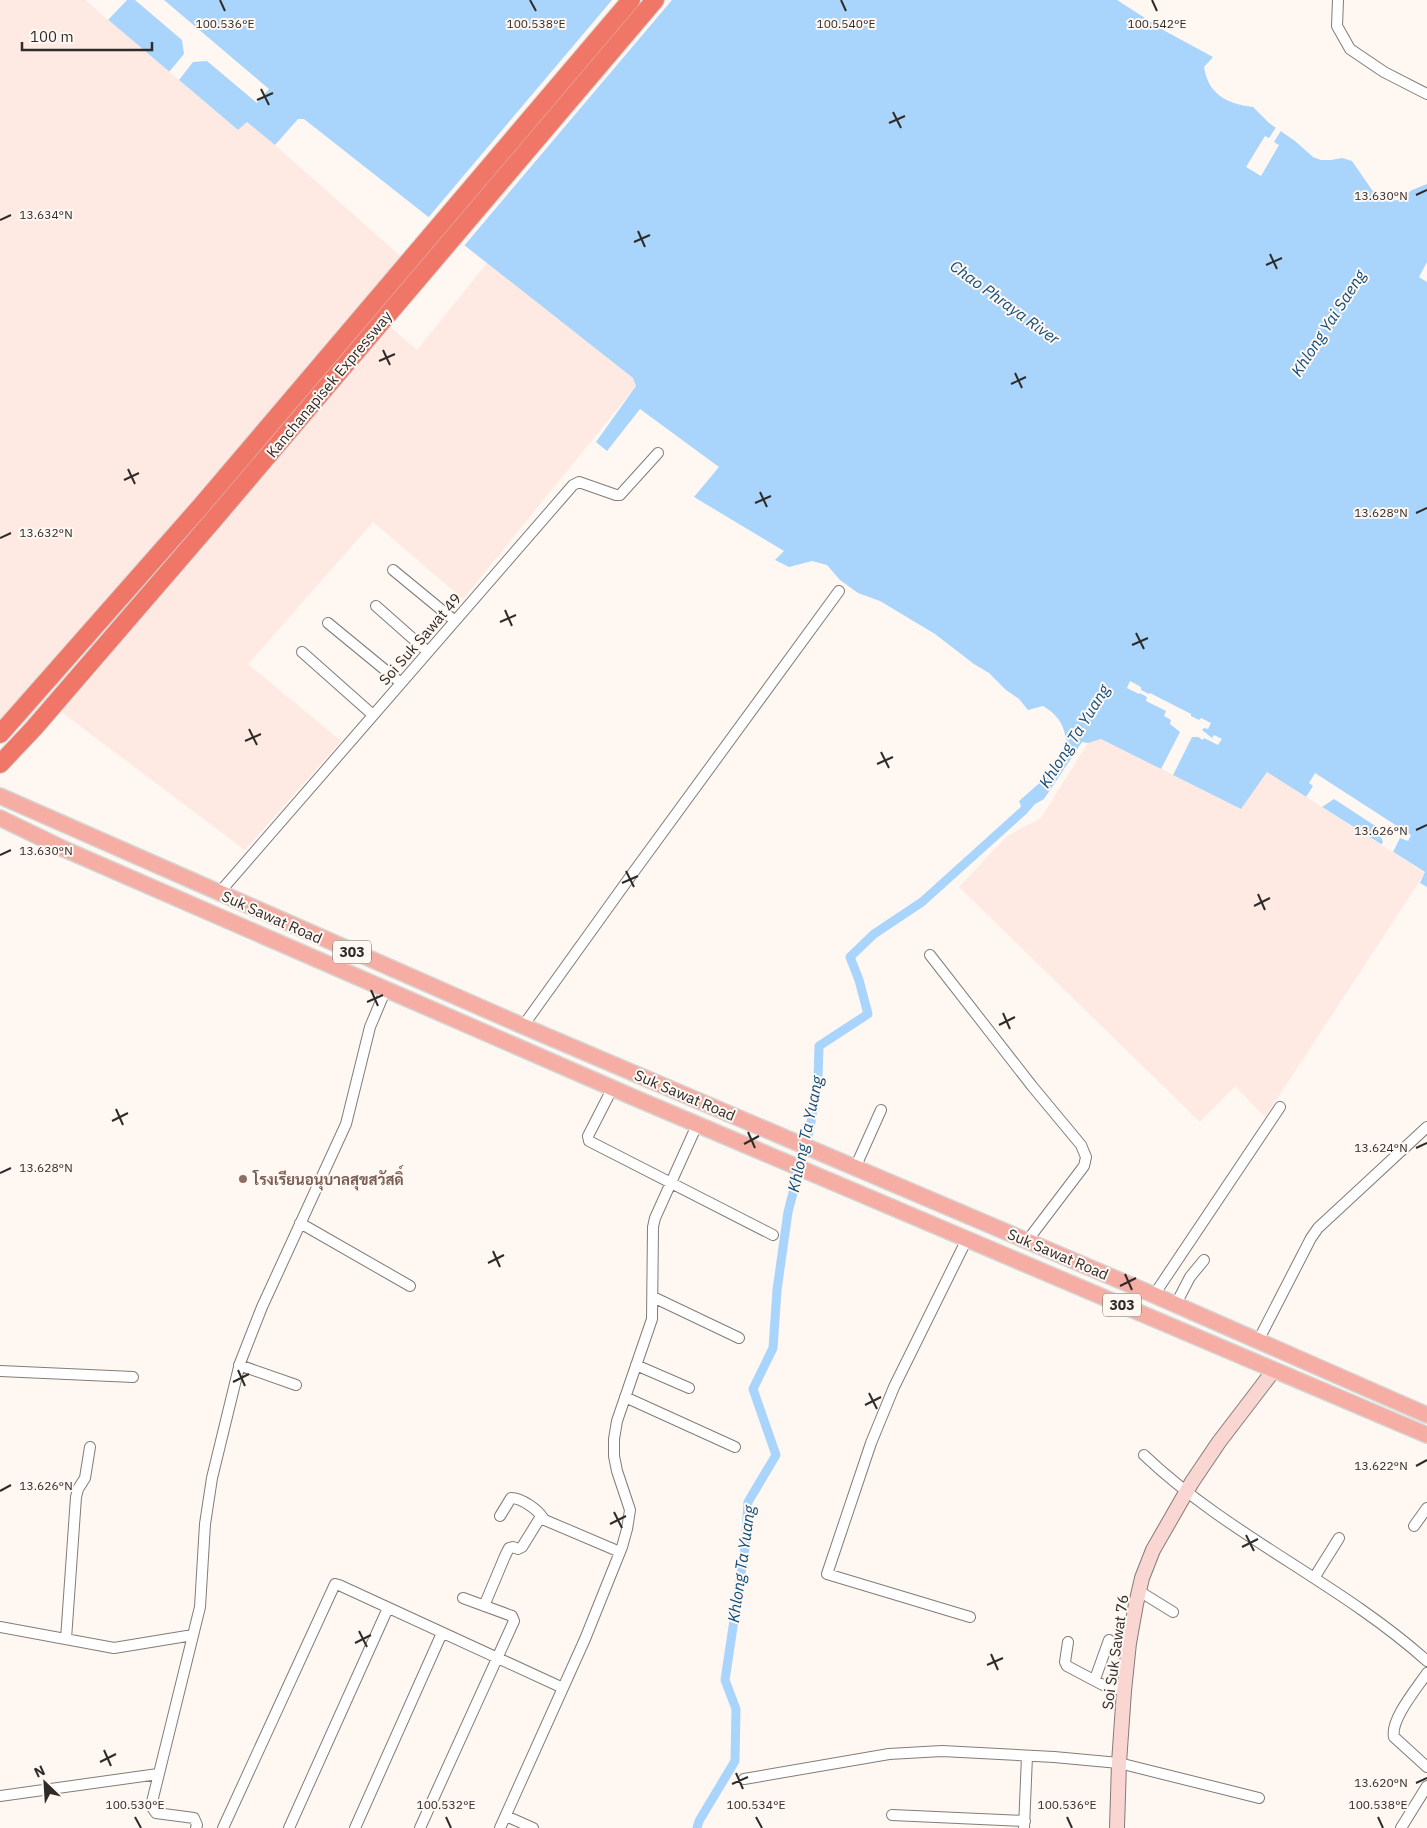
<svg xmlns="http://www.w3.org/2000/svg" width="1427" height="1828" font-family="'IBM Plex Sans',Sarabun,sans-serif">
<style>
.industrial{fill:#feeae3}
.water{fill:#a9d4fc}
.pier{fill:#fff7f2}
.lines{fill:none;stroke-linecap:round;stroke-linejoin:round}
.canal{stroke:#a9d4fc;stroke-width:9}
.street-casing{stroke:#837c78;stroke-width:12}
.secondary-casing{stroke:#837c78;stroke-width:16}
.primary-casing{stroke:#d5d5d4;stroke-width:18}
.highway-casing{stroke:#d5d5d4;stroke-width:20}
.street{stroke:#fff;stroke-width:10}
.secondary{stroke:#fad6d2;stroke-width:14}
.primary{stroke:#f6ada4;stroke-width:15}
.highway{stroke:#f07768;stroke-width:18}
.ticks{fill:none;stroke:#2e2b29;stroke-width:2}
.education-dot{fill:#8d6e63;stroke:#fff7f2;stroke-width:2}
.labels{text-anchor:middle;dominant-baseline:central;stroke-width:4;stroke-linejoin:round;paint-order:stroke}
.shield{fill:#fff7f2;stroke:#6d6865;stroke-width:1}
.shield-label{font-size:14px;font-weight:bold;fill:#2e2b29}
.street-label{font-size:15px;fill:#2e2b29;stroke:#fff7f2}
.education-label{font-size:15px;font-weight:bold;fill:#785e54;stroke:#fff7f2;text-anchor:start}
.water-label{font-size:16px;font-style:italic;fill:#0e4d79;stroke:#fff7f2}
.ticks-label{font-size:12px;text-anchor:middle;fill:#2e2b29;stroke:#fff7f2;stroke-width:4;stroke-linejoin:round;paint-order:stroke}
</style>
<rect width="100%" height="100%" fill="#fff7f2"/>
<path class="industrial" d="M 0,0 L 85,0 L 238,130 L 247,122 L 275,145 L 416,270 L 380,318 L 417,350 L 487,263 L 633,378 L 636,386 L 463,599 L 373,522 L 248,664 L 341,741 L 245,850 L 60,711 L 0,734 Z
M 1101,739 L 1241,809 L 1267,772 L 1425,873 L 1265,1117 L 1235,1086 L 1200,1122 L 959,887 L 1007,836 L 1041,818 L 1088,743 Z"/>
<path class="water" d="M 85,0 L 1117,0 L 1165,31 L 1213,57 L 1204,67 C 1208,94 1227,104 1253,107 L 1269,123 L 1295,141 L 1313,157 L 1321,160 L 1331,160 L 1342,158 L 1352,161 L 1372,190 L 1386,201 L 1399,200 L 1412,190 L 1427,184 L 1427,262 L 1419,277 L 1427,282 L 1427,887 L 1420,883 L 1425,872 L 1267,772 L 1241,809 L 1101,739 L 1088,743 L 1082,742 L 1044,799 L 1023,811 L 1019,801 L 1043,780 L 1067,746 C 1065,727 1060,716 1043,706 L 1028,710 L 1019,699 L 1006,690 L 989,673 L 974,664 L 935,634 L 880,601 L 858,593 L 840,580 L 827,565 L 812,561 L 789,567 L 775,560 L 784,551 L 694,497 L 719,467 L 640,409 L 607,451 L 596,442 L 636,386 L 633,378 L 304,119 L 298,119 L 275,145 L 247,122 L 238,130 Z"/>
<path class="pier" d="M 85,0 L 127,0 L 108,20 Z
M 135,0 L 164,0 L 269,89 L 257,103 L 207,61 L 193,62 L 179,80 L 169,72 L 184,54 L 182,40 Z
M 612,0 L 672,0 L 463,247 L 427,219 Z
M 1277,126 L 1282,129 L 1274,142 L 1279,145 L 1261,176 L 1246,167 L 1265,136 L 1269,138 Z
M 1130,681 L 1141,687 L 1141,690 L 1149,694 L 1150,693 L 1191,714 L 1191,716 L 1199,720 L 1201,718 L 1211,723 L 1208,729 L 1204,728 L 1202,730 L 1212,738 L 1214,735 L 1222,739 L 1218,745 L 1204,738 L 1203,740 L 1198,737 L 1192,737 L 1173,775 L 1161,769 L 1180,732 L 1170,724 L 1171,720 L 1164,716 L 1166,711 L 1146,701 L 1147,697 L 1140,693 L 1139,694 L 1127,688 Z
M 1315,773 L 1411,835 L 1408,841 L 1400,838 L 1393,852 L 1381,845 L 1383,842 L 1377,827 L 1334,799 L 1322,807 L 1306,797 L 1313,786 L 1309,783 Z"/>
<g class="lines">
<path class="canal" d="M 697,1828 L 699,1821 L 735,1761 L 736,1709 L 725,1680 L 745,1547 L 748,1502 L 776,1455 L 753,1389 L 773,1348 L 777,1290 L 788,1212 L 810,1128 L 818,1078 L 819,1046 L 868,1014 L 859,980 L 850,957 L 874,934 L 922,902 L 1023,811 L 1030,803"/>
<g class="street-casing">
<path id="street" d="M 1338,0 L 1337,26 L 1350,49 L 1384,72 L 1427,94
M 393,570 L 455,621
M 376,606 L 428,652
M 328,623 L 401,683
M 302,652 L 373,715
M 219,893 L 573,485 L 579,482 L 616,495 L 620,495 L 658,453
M 930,955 L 1032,1086 L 1081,1145 L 1086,1157 L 1084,1166 L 1027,1241
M 523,1026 L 630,877 L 839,591
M 612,1089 L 588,1136 L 589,1141 L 773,1235
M 855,1168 L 881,1110
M 300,1223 L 410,1286
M 967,1239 L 894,1387 L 871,1443 L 827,1574 L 970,1617
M 1154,1295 L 1280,1107
M 653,1297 L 739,1338
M 1176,1304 L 1190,1277 L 1204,1260
M 1258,1341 L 1311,1238 L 1318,1228 L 1427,1127
M 239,1365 L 296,1385
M 636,1365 L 689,1388
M 0,1371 L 133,1377
M 625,1397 L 735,1447
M 1144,1455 C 1229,1536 1340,1583 1427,1661
M 500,1516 L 511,1498 C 522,1498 538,1510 543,1518
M 1414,1526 L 1427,1508
M 1314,1578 L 1339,1538
M 1139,1591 L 1173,1612
M 484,1606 L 505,1556 L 509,1548 L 513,1547 L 518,1549 L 522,1547 L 540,1518 L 620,1552
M 0,1627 L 114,1648 L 193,1635
M 66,1639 L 76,1497 L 78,1489 L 85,1478 L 90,1447
M 1068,1642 L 1065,1662 L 1067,1666 L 1103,1685 L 1124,1691
M 1427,1673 C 1417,1688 1390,1720 1394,1737 L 1427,1767
M 1095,1679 L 1109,1640
M 744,1779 L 889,1754 L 942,1751 L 1054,1757 L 1119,1763 L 1259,1798
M 0,1796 L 158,1774
M 892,1815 L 1025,1821
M 506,1816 L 533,1828
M 196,1828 L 197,1825 L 194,1818 L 156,1813 L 151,1806 L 200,1607 L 205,1524 L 212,1478 L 240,1363 L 262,1307 L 346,1124 L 370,1027 L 386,989
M 223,1828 L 335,1584 L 339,1585 L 563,1688
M 289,1828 L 388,1608
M 355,1828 L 442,1633
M 420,1828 L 514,1621 L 512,1616 L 463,1598
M 500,1828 L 585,1639 L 622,1547 L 627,1529 L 630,1510 L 617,1471 L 614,1456 L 614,1439 L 617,1421 L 652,1319 L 653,1227 L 655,1218 L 697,1125
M 1024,1828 L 1027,1756
M 1401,1828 L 1427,1786"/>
</g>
<g class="secondary-casing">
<path id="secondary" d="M 1117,1828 L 1119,1763 L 1124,1691 L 1129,1643 L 1136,1604 L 1142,1578 L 1153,1550 L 1192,1482 L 1219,1442 L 1274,1370"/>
</g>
<g class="primary-casing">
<path id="primary" d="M 0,796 L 523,1026 L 1154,1295 L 1427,1415
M 0,818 L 64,849 L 635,1098 L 1427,1435"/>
</g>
<g class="highway-casing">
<path id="highway" d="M 0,734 L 201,506 L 631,0
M 0,764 L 34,728 L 215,518 L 655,0"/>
</g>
<use href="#street" class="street"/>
<use href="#secondary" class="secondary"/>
<use href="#primary" class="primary"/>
<use href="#highway" class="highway"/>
</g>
<path class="ticks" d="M 220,0 L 225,11M 530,0 L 536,11M 841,0 L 846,11M 1152,0 L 1157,11M 261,89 L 269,105M 257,100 L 273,93M 893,112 L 901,128M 889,123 L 905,116M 1416,195 L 1427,190M 0,220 L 11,215M 638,231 L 645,247M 634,242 L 650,235M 1270,254 L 1277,269M 1266,265 L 1282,258M 383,350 L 390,365M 379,361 L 395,354M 1015,373 L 1022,388M 1011,384 L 1026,377M 128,469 L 135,484M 124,480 L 139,473M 760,492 L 767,507M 755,503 L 771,496M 1416,513 L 1427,508M 0,538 L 11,533M 505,610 L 512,626M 500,622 L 516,615M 1136,633 L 1144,649M 1132,645 L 1148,638M 249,729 L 257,745M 245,741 L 261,734M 881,752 L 889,768M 877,764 L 893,757M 1416,830 L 1427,825M 0,855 L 11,850M 626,871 L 634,887M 622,883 L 638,876M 1258,894 L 1265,910M 1254,906 L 1270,898M 371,990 L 378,1006M 367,1002 L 383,995M 1003,1013 L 1010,1029M 999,1025 L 1015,1017M 116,1109 L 123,1125M 112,1121 L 128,1113M 748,1132 L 755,1148M 744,1144 L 759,1136M 1416,1148 L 1427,1143M 0,1173 L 11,1168M 493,1251 L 500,1267M 488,1263 L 504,1255M 1125,1274 L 1132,1290M 1120,1286 L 1136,1278M 238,1370 L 245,1386M 233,1382 L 249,1374M 869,1393 L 877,1409M 865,1405 L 881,1397M 1416,1466 L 1427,1460M 0,1491 L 11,1485M 614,1512 L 622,1528M 610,1524 L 626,1516M 1246,1535 L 1254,1551M 1242,1547 L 1258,1539M 359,1631 L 367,1647M 355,1643 L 371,1635M 991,1654 L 998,1670M 987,1665 L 1003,1658M 104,1750 L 111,1766M 100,1762 L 116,1754M 736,1773 L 743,1789M 1416,1783 L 1427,1778M 732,1784 L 748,1777M 135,1817 L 141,1828M 446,1817 L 451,1828M 756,1817 L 762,1828M 1067,1817 L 1072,1828M 1378,1817 L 1383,1828"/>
<circle class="education-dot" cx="243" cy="1179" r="5"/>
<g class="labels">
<g class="shield">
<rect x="333" y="940.5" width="38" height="23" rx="4"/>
<rect x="1103" y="1293.5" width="38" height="23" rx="4"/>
</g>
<g class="shield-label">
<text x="352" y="952">303</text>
<text x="1122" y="1305">303</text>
</g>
<g class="street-label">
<text transform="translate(329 384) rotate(-50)">Kanchanapisek Expressway</text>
<text transform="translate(420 639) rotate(-49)">Soi Suk Sawat 49</text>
<text transform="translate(272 917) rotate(24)">Suk Sawat Road</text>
<text transform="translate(685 1095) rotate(23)">Suk Sawat Road</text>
<text transform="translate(1058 1254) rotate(23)">Suk Sawat Road</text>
<text transform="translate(1115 1652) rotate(-82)">Soi Suk Sawat 76</text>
</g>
<g class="education-label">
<text x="253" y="1179">โรงเรียนอนุบาลสุขสวัสดิ์</text>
</g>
<g class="water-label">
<text transform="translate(1005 302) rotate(36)">Chao Phraya River</text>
<text transform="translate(1328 323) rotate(-57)">Khlong Yai Saeng</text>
<text transform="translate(1074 736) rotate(-58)">Khlong Ta Yuang</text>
<text transform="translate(805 1134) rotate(-78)">Khlong Ta Yuang</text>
<text transform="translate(741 1564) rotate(-82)">Khlong Ta Yuang</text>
</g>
</g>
<g class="ticks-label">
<text x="225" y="28">100.536°E</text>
<text x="536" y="28">100.538°E</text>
<text x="1157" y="28">100.542°E</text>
<text x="846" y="28">100.540°E</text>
<text x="1381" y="200">13.630°N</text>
<text x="46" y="219">13.634°N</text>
<text x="1381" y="517">13.628°N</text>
<text x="46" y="537">13.632°N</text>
<text x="1381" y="835">13.626°N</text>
<text x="46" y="855">13.630°N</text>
<text x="1381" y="1152">13.624°N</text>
<text x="46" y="1172">13.628°N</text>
<text x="1381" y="1470">13.622°N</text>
<text x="46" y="1490">13.626°N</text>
<text x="1381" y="1787">13.620°N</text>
<text x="135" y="1809">100.530°E</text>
<text x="446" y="1809">100.532°E</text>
<text x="756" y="1809">100.534°E</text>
<text x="1067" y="1809">100.536°E</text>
<text x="1378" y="1809">100.538°E</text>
</g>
<g transform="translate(45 1783) rotate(335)" stroke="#fff7f2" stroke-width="4" paint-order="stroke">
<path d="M0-4L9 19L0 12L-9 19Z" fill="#2e2b29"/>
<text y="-8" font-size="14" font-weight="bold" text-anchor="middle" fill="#2e2b29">N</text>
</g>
<path d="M22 42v8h130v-8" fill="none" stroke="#2e2b29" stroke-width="2.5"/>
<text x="30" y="42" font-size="15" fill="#2e2b29" stroke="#fff7f2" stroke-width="4" paint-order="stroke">100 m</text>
</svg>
